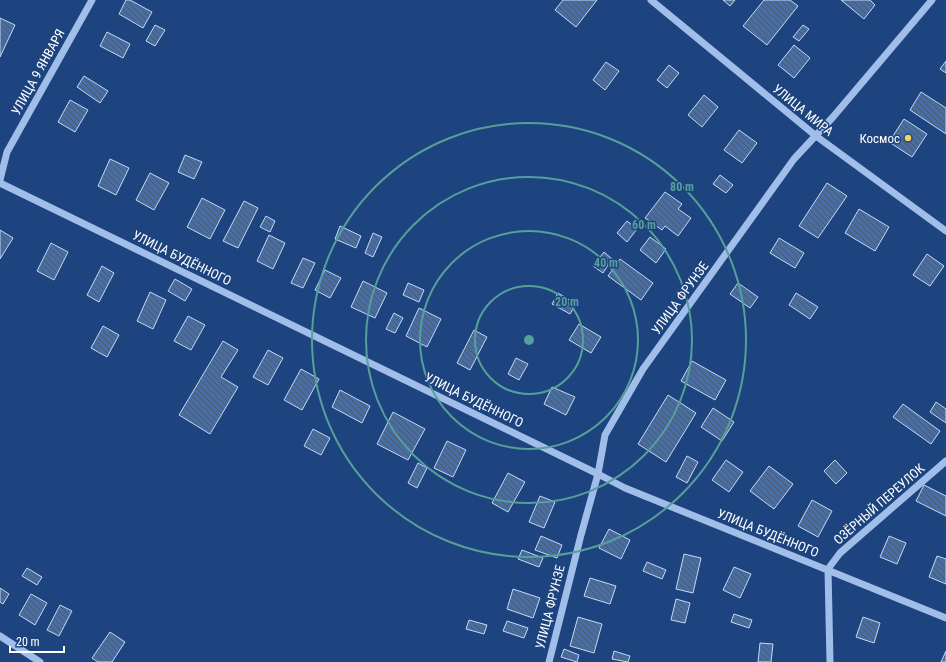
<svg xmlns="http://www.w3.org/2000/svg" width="946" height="662" font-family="'Roboto Condensed',sans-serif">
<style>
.building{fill:url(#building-back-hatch);stroke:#c4d9f7}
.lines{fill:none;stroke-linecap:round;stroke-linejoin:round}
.minor{stroke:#a0bee9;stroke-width:7}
.ring{fill:none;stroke:#579f9a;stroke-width:2}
.poi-dot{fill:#f9d25e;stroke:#1d447f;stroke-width:1.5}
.labels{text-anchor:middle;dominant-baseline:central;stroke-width:3;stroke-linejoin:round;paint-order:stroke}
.street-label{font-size:13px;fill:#fff;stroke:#1d447f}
.poi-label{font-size:13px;fill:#fff;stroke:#1d447f;text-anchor:end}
.centre{fill:#579f9a;stroke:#1d447f;stroke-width:2}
.ring-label{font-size:12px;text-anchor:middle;font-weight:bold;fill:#579f9a;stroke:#1d447f;stroke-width:3;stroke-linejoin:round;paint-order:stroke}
</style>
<defs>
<pattern id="building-back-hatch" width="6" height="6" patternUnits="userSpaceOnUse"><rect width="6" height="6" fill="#456ea9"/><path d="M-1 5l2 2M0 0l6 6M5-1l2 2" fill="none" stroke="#495a71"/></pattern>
</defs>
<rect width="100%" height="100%" fill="#1d447f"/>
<path class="building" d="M 126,0 L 130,0 L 152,12 L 143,28 L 119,14 Z
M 563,0 L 597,0 L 576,27 L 555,10 Z
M 723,0 L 735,0 L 730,6 Z
M 764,0 L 790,0 L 798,6 L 767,45 L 743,26 Z
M 841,0 L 870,0 L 875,5 L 864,19 Z
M 0,18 L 15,25 L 0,57 Z
M 155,25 L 165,30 L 155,46 L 146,41 Z
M 803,25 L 809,29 L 799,41 L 793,37 Z
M 107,32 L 130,44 L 123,58 L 100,46 Z
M 794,45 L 810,58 L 794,78 L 778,65 Z
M 946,61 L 946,73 L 940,69 Z
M 606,62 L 619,71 L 605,90 L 593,80 Z
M 669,65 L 679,73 L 667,88 L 657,80 Z
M 84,76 L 108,91 L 100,103 L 77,87 Z
M 921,92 L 946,108 L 946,134 L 910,110 Z
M 704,95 L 718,107 L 702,127 L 688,115 Z
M 70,100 L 88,110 L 75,132 L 58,122 Z
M 904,119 L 927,134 L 912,157 L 889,142 Z
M 739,130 L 757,143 L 742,163 L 724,150 Z
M 185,155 L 202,162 L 194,179 L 178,172 Z
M 110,159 L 129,168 L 116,195 L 98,186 Z
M 150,173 L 169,183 L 154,210 L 136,200 Z
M 720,175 L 733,185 L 726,193 L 713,184 Z
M 827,183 L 847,196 L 818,238 L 799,226 Z
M 665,192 L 682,204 L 678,209 L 691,218 L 678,236 L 665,226 L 662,230 L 645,218 Z
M 202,198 L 225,210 L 210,239 L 187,227 Z
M 244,201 L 258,208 L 238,248 L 223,241 Z
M 859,209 L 889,227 L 875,251 L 845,233 Z
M 266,216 L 275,221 L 270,232 L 260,227 Z
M 627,221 L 637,229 L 627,242 L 617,233 Z
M 340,226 L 361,236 L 356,248 L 335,239 Z
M 0,230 L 13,238 L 0,259 Z
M 373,233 L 382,237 L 373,257 L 365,253 Z
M 269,235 L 285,243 L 273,269 L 257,261 Z
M 650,237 L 666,249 L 656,263 L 640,250 Z
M 779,238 L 804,253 L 795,268 L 770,253 Z
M 51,243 L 68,252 L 54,280 L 37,271 Z
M 604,252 L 612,259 L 603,273 L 593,266 Z
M 927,254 L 944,266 L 930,286 L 913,275 Z
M 303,258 L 315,263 L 303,288 L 291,283 Z
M 620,259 L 653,283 L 641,300 L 608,276 Z
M 102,266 L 114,273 L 99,302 L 87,295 Z
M 325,270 L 341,278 L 330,298 L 315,290 Z
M 175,279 L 192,289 L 185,301 L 168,291 Z
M 363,281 L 387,293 L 375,318 L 351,307 Z
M 408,283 L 424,290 L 419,302 L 403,295 Z
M 738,283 L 758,297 L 750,308 L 730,294 Z
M 150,292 L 166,300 L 153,329 L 137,321 Z
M 558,293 L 576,304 L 570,314 L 552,304 Z
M 796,293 L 818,307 L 810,319 L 789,305 Z
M 419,308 L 441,319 L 427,347 L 406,336 Z
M 394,313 L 403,318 L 395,333 L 386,329 Z
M 188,316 L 205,325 L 191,350 L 174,341 Z
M 579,324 L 601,337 L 591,353 L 569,340 Z
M 103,326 L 119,335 L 107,357 L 91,348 Z
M 474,330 L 487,337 L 470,370 L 457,363 Z
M 223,341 L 238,350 L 221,377 L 238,387 L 210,434 L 179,415 Z
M 268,350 L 283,358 L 268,385 L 253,377 Z
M 516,358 L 528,364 L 519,380 L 508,374 Z
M 692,361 L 726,380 L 715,400 L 681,381 Z
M 301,369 L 319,379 L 302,410 L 284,400 Z
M 552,387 L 575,397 L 566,415 L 544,404 Z
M 340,390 L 370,406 L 362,423 L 332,407 Z
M 668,395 L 696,413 L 666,462 L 638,444 Z
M 936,402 L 946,409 L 946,423 L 930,412 Z
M 903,404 L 940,431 L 931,444 L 893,417 Z
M 713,408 L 734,422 L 722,441 L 701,427 Z
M 393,412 L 425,429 L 408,460 L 377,444 Z
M 313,429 L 330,438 L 321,455 L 304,446 Z
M 447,441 L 466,450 L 453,477 L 434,468 Z
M 687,456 L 698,462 L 687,483 L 676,477 Z
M 726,460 L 743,472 L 729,492 L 712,480 Z
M 835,460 L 847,473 L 836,484 L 824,471 Z
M 418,463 L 427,468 L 417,488 L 408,483 Z
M 769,466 L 793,484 L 774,509 L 750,491 Z
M 508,473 L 525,482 L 508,512 L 492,503 Z
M 924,485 L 946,496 L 946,516 L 916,501 Z
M 540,496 L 555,502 L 544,528 L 529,522 Z
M 812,500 L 832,511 L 818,537 L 798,526 Z
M 609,529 L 630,540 L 621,559 L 599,548 Z
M 541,536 L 562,545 L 557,558 L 535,550 Z
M 889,536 L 906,543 L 897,564 L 880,557 Z
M 522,550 L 543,558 L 539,567 L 518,559 Z
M 684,554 L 701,558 L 693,593 L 676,589 Z
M 937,556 L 946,559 L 946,584 L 929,577 Z
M 647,562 L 666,570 L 662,579 L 643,571 Z
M 734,567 L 751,574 L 740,598 L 723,590 Z
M 27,568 L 42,577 L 37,585 L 22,576 Z
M 590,578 L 616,586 L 610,604 L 584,596 Z
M 0,588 L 9,594 L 3,604 L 0,602 Z
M 513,589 L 540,598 L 533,618 L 507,609 Z
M 31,594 L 47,603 L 35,625 L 19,615 Z
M 676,599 L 690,603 L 685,623 L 671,620 Z
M 60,605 L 72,611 L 59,636 L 47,630 Z
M 734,614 L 752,620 L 749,628 L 731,622 Z
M 578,617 L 602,624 L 594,653 L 570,646 Z
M 863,617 L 880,623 L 874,643 L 856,637 Z
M 469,620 L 487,625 L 484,634 L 466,629 Z
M 507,621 L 528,628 L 524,638 L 503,631 Z
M 110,632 L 125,642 L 112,662 L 98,662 L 92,658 Z
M 760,643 L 773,644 L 771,662 L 758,662 Z
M 564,649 L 579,655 L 577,662 L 561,657 Z
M 614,651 L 630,656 L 628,662 L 612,659 Z
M 946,651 L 946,662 L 941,662 Z"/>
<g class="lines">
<path class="minor" d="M 651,0 L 816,136 L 946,231
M 0,180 L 7,152 L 92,0
M 0,183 L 598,474 L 625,488 L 946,618
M 0,636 L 40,662
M 549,662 L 581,535 L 598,474 L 605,435 L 643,369 L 794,159 L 833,117 L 932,0
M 830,662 L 828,569 L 840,553 L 946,461"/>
</g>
<g class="ring">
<circle cx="529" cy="340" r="54"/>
<circle cx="529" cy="340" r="109"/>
<circle cx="529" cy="340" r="163"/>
<circle cx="529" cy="340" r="217"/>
</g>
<circle class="poi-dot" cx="908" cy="138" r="4"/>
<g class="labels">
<g class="street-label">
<text transform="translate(38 72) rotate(-61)">УЛИЦА 9 ЯНВАРЯ</text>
<text transform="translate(803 110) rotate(39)">УЛИЦА МИРА</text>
<text transform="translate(182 258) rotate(26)">УЛИЦА БУДЁННОГО</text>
<text transform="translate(680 298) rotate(-54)">УЛИЦА ФРУНЗЕ</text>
<text transform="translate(474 400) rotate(26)">УЛИЦА БУДЁННОГО</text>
<text transform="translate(879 504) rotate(-41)">ОЗЁРНЫЙ ПЕРЕУЛОК</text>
<text transform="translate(768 533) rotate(22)">УЛИЦА БУДЁННОГО</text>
<text transform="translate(550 607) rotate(-76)">УЛИЦА ФРУНЗЕ</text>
</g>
<g class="poi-label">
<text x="900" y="138">Космос</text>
</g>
</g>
<circle cx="529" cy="340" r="6" class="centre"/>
<g class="ring-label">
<text x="682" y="191">80 m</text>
<text x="644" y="229">60 m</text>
<text x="606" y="267">40 m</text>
<text x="567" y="306">20 m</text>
</g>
<path d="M10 646v6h54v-6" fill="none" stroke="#ffffff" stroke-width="2"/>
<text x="16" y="646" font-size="12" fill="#ffffff" stroke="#1d447f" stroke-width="3" paint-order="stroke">20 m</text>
</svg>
